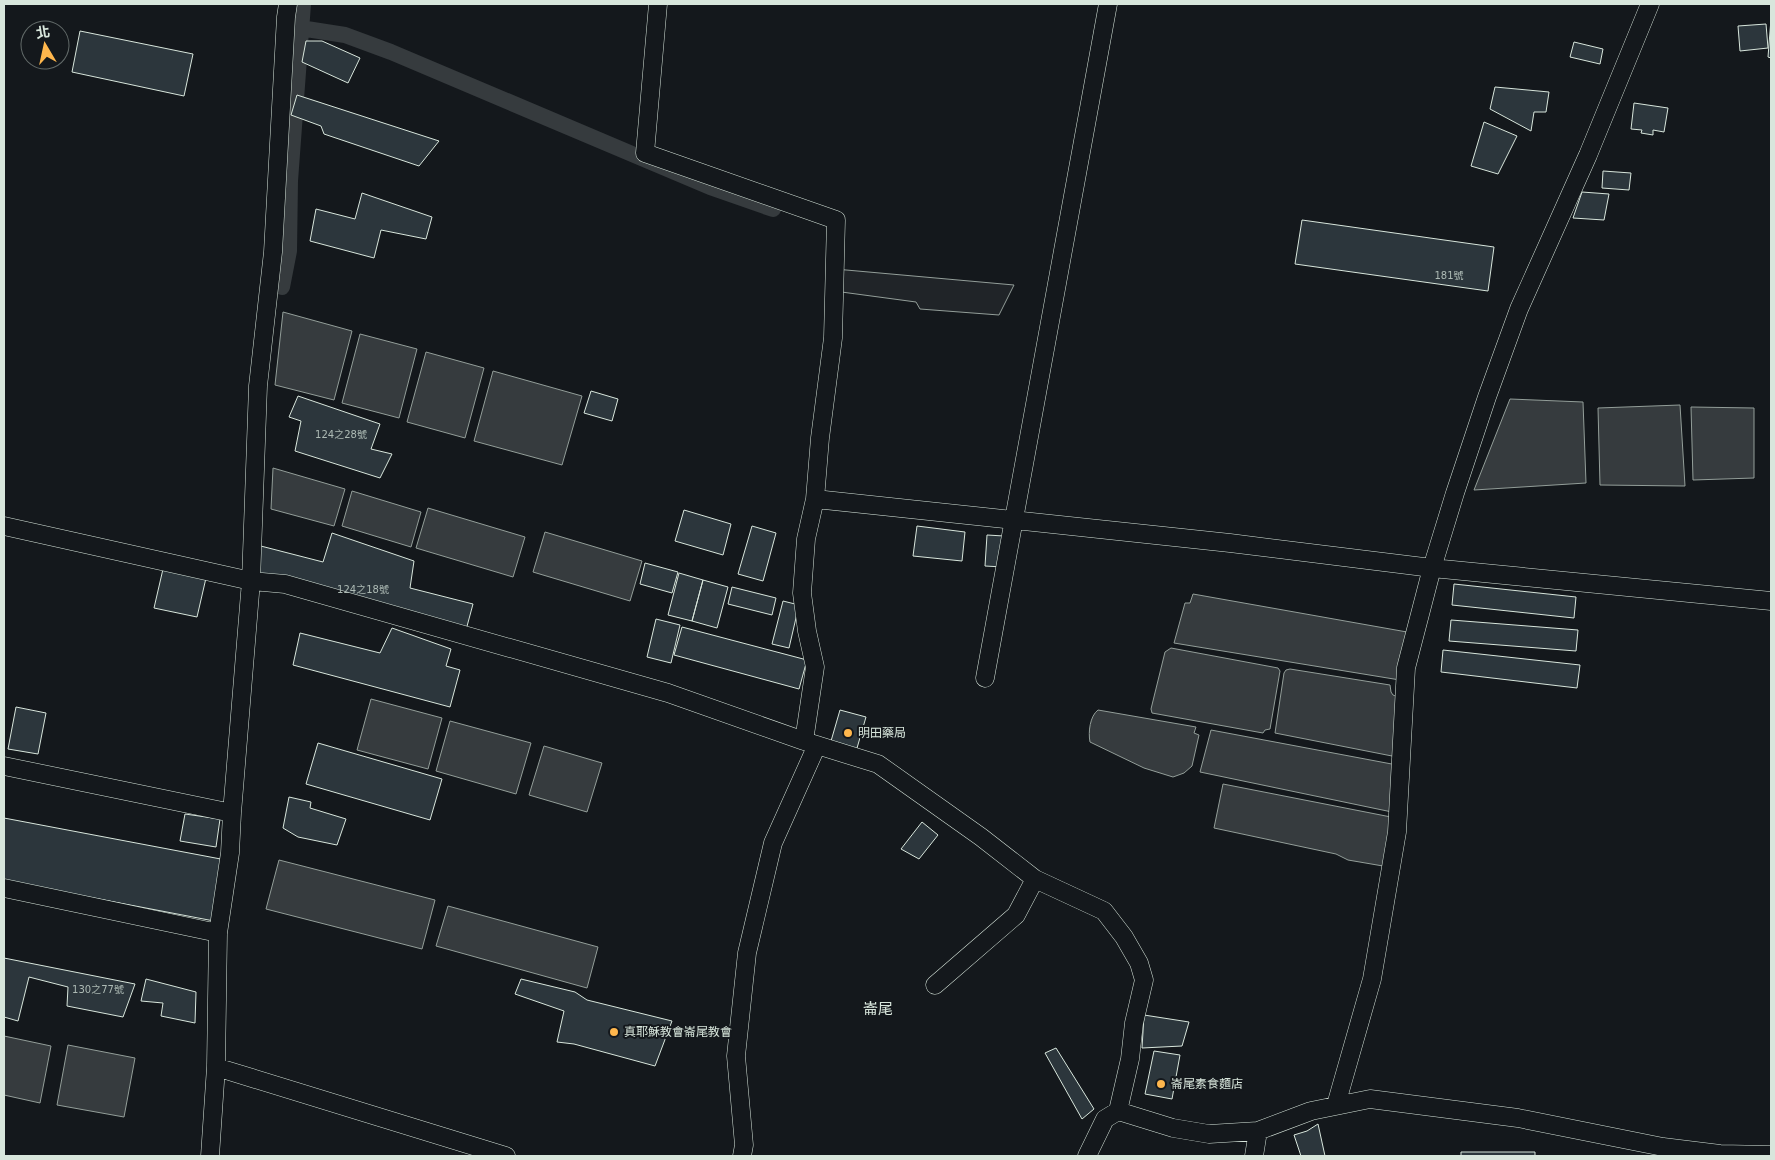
<svg xmlns="http://www.w3.org/2000/svg" width="1775" height="1160" font-family="'DejaVu Sans','Noto Sans TC',sans-serif">
<style>
.green{fill:#202428;stroke:#939e99}
.water{fill:#363b3e;stroke:#939e99}
.lines{fill:none;stroke-linecap:round;stroke-linejoin:round}
.canal{stroke:#363b3e;stroke-width:16}
.building{fill:#2c363c;stroke:#d8e6dc}
.minor-casing{stroke:#d8e6dc;stroke-width:19}
.minor{stroke:#14181c;stroke-width:18}
.poi-dot{fill:#ffb74d;stroke:#14181c;stroke-width:2}
.labels{text-anchor:middle;dominant-baseline:central;stroke-width:4;stroke-linejoin:round;paint-order:stroke}
.number-label{font-size:10px;fill:#adbab4}
.poi-label{font-size:12px;fill:#d8e6dc;stroke:#14181c;text-anchor:start}
.quarter-label{font-size:15px;fill:#d8e6dc;stroke:#14181c}
</style>
<rect width="100%" height="100%" fill="#14181c"/>
<path class="green" d="M 835,269 L 1014,285 L 999,315 L 920,309 L 916,302 L 834,291 Z"/>
<path class="water" d="M 283,312 L 352,331 L 334,400 L 275,385 Z
M 360,334 L 417,349 L 399,418 L 342,403 Z
M 426,352 L 484,368 L 465,438 L 407,422 Z
M 493,371 L 582,396 L 562,465 L 474,441 Z
M 1510,399 L 1583,402 L 1586,483 L 1474,490 Z
M 1680,405 L 1685,486 L 1600,485 L 1598,408 Z
M 1691,407 L 1754,408 L 1754,478 L 1693,480 Z
M 273,468 L 345,489 L 334,526 L 271,509 Z
M 352,491 L 421,512 L 411,547 L 342,526 Z
M 428,508 L 525,537 L 513,577 L 416,548 Z
M 545,532 L 642,561 L 630,601 L 533,572 Z
M 1193,594 L 1407,632 L 1406,681 L 1174,643 L 1185,603 L 1190,603 Z
M 1171,648 L 1278,668 L 1280,671 L 1270,729 L 1265,730 L 1263,733 L 1152,713 L 1151,709 L 1165,652 Z
M 1290,669 L 1390,685 L 1391,692 L 1393,695 L 1398,697 L 1396,755 L 1392,756 L 1275,733 L 1284,673 L 1286,670 Z
M 371,699 L 442,718 L 428,769 L 357,750 Z
M 1098,710 L 1196,727 L 1194,733 L 1199,735 L 1192,766 L 1184,773 L 1173,777 L 1144,768 L 1090,742 C 1088,732 1090,716 1098,710 Z
M 450,721 L 531,743 L 516,794 L 436,771 Z
M 1211,730 L 1397,765 L 1392,812 L 1200,772 Z
M 544,746 L 602,763 L 587,812 L 529,795 Z
M 1223,784 L 1396,818 L 1383,866 L 1348,860 L 1336,854 L 1214,828 Z
M 279,860 L 435,900 L 422,949 L 266,909 Z
M 448,906 L 598,947 L 587,988 L 436,946 Z
M 4,1036 L 51,1046 L 40,1103 L 4,1095 Z
M 68,1045 L 135,1058 L 124,1117 L 57,1105 Z"/>
<g class="lines">
<path class="canal" d="M 300,28 L 345,35 L 391,52 L 710,187 L 773,209
M 282,287 L 289,251 L 290,181 L 303,4"/>
</g>
<path class="building" d="M 1771,19 L 1771,58 L 1768,57 Z
M 1766,24 L 1768,48 L 1740,51 L 1738,26 Z
M 80,31 L 193,54 L 184,96 L 72,72 Z
M 306,41 L 322,41 L 360,58 L 348,83 L 302,62 Z
M 1574,42 L 1603,49 L 1600,64 L 1570,57 Z
M 1495,87 L 1549,92 L 1546,112 L 1534,112 L 1531,131 L 1490,109 Z
M 297,95 L 439,141 L 419,166 L 324,134 L 321,126 L 291,115 Z
M 1634,103 L 1668,108 L 1664,132 L 1653,130 L 1653,135 L 1641,133 L 1642,130 L 1631,129 Z
M 1484,122 L 1517,136 L 1498,174 L 1471,166 Z
M 1603,171 L 1631,173 L 1629,190 L 1602,188 Z
M 1582,192 L 1609,194 L 1604,220 L 1573,218 Z
M 362,193 L 432,217 L 426,239 L 381,230 L 374,258 L 310,241 L 316,209 L 355,219 Z
M 1302,220 L 1494,247 L 1488,291 L 1295,264 Z
M 591,391 L 618,399 L 612,421 L 584,413 Z
M 298,396 L 380,424 L 371,449 L 392,454 L 380,478 L 295,451 L 301,421 L 289,417 Z
M 684,510 L 731,524 L 723,555 L 675,541 Z
M 752,526 L 776,533 L 763,581 L 738,574 Z
M 917,526 L 965,532 L 962,561 L 913,556 Z
M 332,533 L 414,561 L 410,588 L 473,604 L 466,630 L 251,574 L 253,544 L 323,562 Z
M 987,535 L 1004,536 L 1003,567 L 985,566 Z
M 645,563 L 678,572 L 672,593 L 640,584 Z
M 163,569 L 206,578 L 197,617 L 154,608 Z
M 679,573 L 703,580 L 692,621 L 668,615 Z
M 703,580 L 728,587 L 717,628 L 692,621 Z
M 1454,584 L 1576,597 L 1574,618 L 1452,605 Z
M 732,587 L 776,598 L 772,615 L 728,604 Z
M 783,601 L 799,605 L 789,648 L 772,644 Z
M 656,619 L 680,625 L 671,663 L 647,657 Z
M 1451,620 L 1578,630 L 1576,651 L 1449,641 Z
M 682,627 L 807,660 L 799,689 L 674,655 Z
M 392,628 L 451,649 L 446,666 L 460,670 L 450,707 L 293,665 L 300,633 L 380,653 Z
M 1443,650 L 1580,665 L 1577,688 L 1441,672 Z
M 16,707 L 46,713 L 38,754 L 8,749 Z
M 840,710 L 866,717 L 855,755 L 829,748 Z
M 318,743 L 442,779 L 430,820 L 306,784 Z
M 289,797 L 311,802 L 310,808 L 346,819 L 337,845 L 298,837 L 283,828 Z
M 185,814 L 220,819 L 216,847 L 180,841 Z
M 4,818 L 226,860 L 214,921 L 4,881 Z
M 922,822 L 938,835 L 919,859 L 901,849 Z
M 4,958 L 135,984 L 123,1017 L 67,1006 L 68,987 L 29,977 L 18,1021 L 4,1017 Z
M 146,979 L 196,992 L 195,1023 L 161,1016 L 163,1003 L 141,1001 Z
M 521,979 L 575,992 L 587,1000 L 672,1021 L 655,1066 L 574,1044 L 557,1042 L 564,1011 L 515,994 Z
M 1144,1015 L 1189,1022 L 1182,1046 L 1142,1048 Z
M 1056,1048 L 1094,1109 L 1082,1119 L 1045,1053 Z
M 1154,1051 L 1180,1055 L 1172,1099 L 1145,1094 Z
M 1318,1124 L 1325,1156 L 1301,1156 L 1294,1135 L 1307,1131 Z
M 1461,1152 L 1535,1152 L 1535,1156 L 1461,1156 Z"/>
<g class="lines">
<g class="minor-casing">
<path id="minor" d="M 658,4 L 645,153 L 836,220 L 833,338 L 820,438 L 815,499 L 806,539 L 802,593 L 807,631 L 815,667 L 804,741
M 815,499 L 1230,543 L 1432,568 L 1771,601
M 4,526 L 251,581 L 285,584 L 668,693 L 804,741 L 878,764 L 981,837 L 1035,879 L 1104,911 L 1124,937 L 1139,963 L 1144,980 L 1134,1023 L 1130,1059 L 1118,1111 L 1173,1128 L 1209,1134 L 1258,1131 L 1311,1111 L 1370,1099 L 1518,1118 L 1663,1147 L 1720,1154 L 1771,1155
M 985,678 L 1108,4
M 4,766 L 232,813
M 4,888 L 218,933
M 935,985 L 1016,915 L 1035,879
M 216,1067 L 506,1156
M 1336,1105 L 1372,979 L 1397,832 L 1406,668 L 1432,568 L 1455,493 L 1487,397 L 1519,309 L 1588,155 L 1650,4
M 210,1156 L 216,1067 L 218,933 L 230,853 L 232,813 L 251,581 L 258,386 L 273,252 L 286,17 L 288,4
M 742,1156 L 744,1145 L 736,1056 L 747,953 L 773,843 L 817,745
M 1087,1156 L 1105,1119 L 1118,1111
M 1254,1156 L 1258,1131"/>
</g>
<use href="#minor" class="minor"/>
</g>
<g class="poi-dot">
<circle cx="848" cy="733" r="5"/>
<circle cx="614" cy="1032" r="5"/>
<circle cx="1161" cy="1084" r="5"/>
</g>
<g class="labels">
<g class="number-label">
<text x="1449" y="275">181號</text>
<text x="341" y="434">124之28號</text>
<text x="363" y="589">124之18號</text>
<text x="98" y="989">130之77號</text>
</g>
<g class="poi-label">
<text x="858" y="733">明田藥局</text>
<text x="624" y="1032">真耶穌教會崙尾教會</text>
<text x="1171" y="1084">崙尾素食麵店</text>
</g>
<g class="quarter-label">
<text x="878" y="1009">崙尾</text>
</g>
</g>
<rect width="1775" height="1160" fill="none" stroke="#d8e6dc" stroke-width="10"/>
<g transform="translate(45 45) rotate(351)"><circle r="24" fill="#14181c" stroke="#626a69"/>
<path d="M0-4L9 19L0 12L-9 19Z" fill="#ffb74d"/>
<text y="-8" font-size="14" font-weight="bold" text-anchor="middle" fill="#d8e6dc">北</text>
</g>
</svg>
